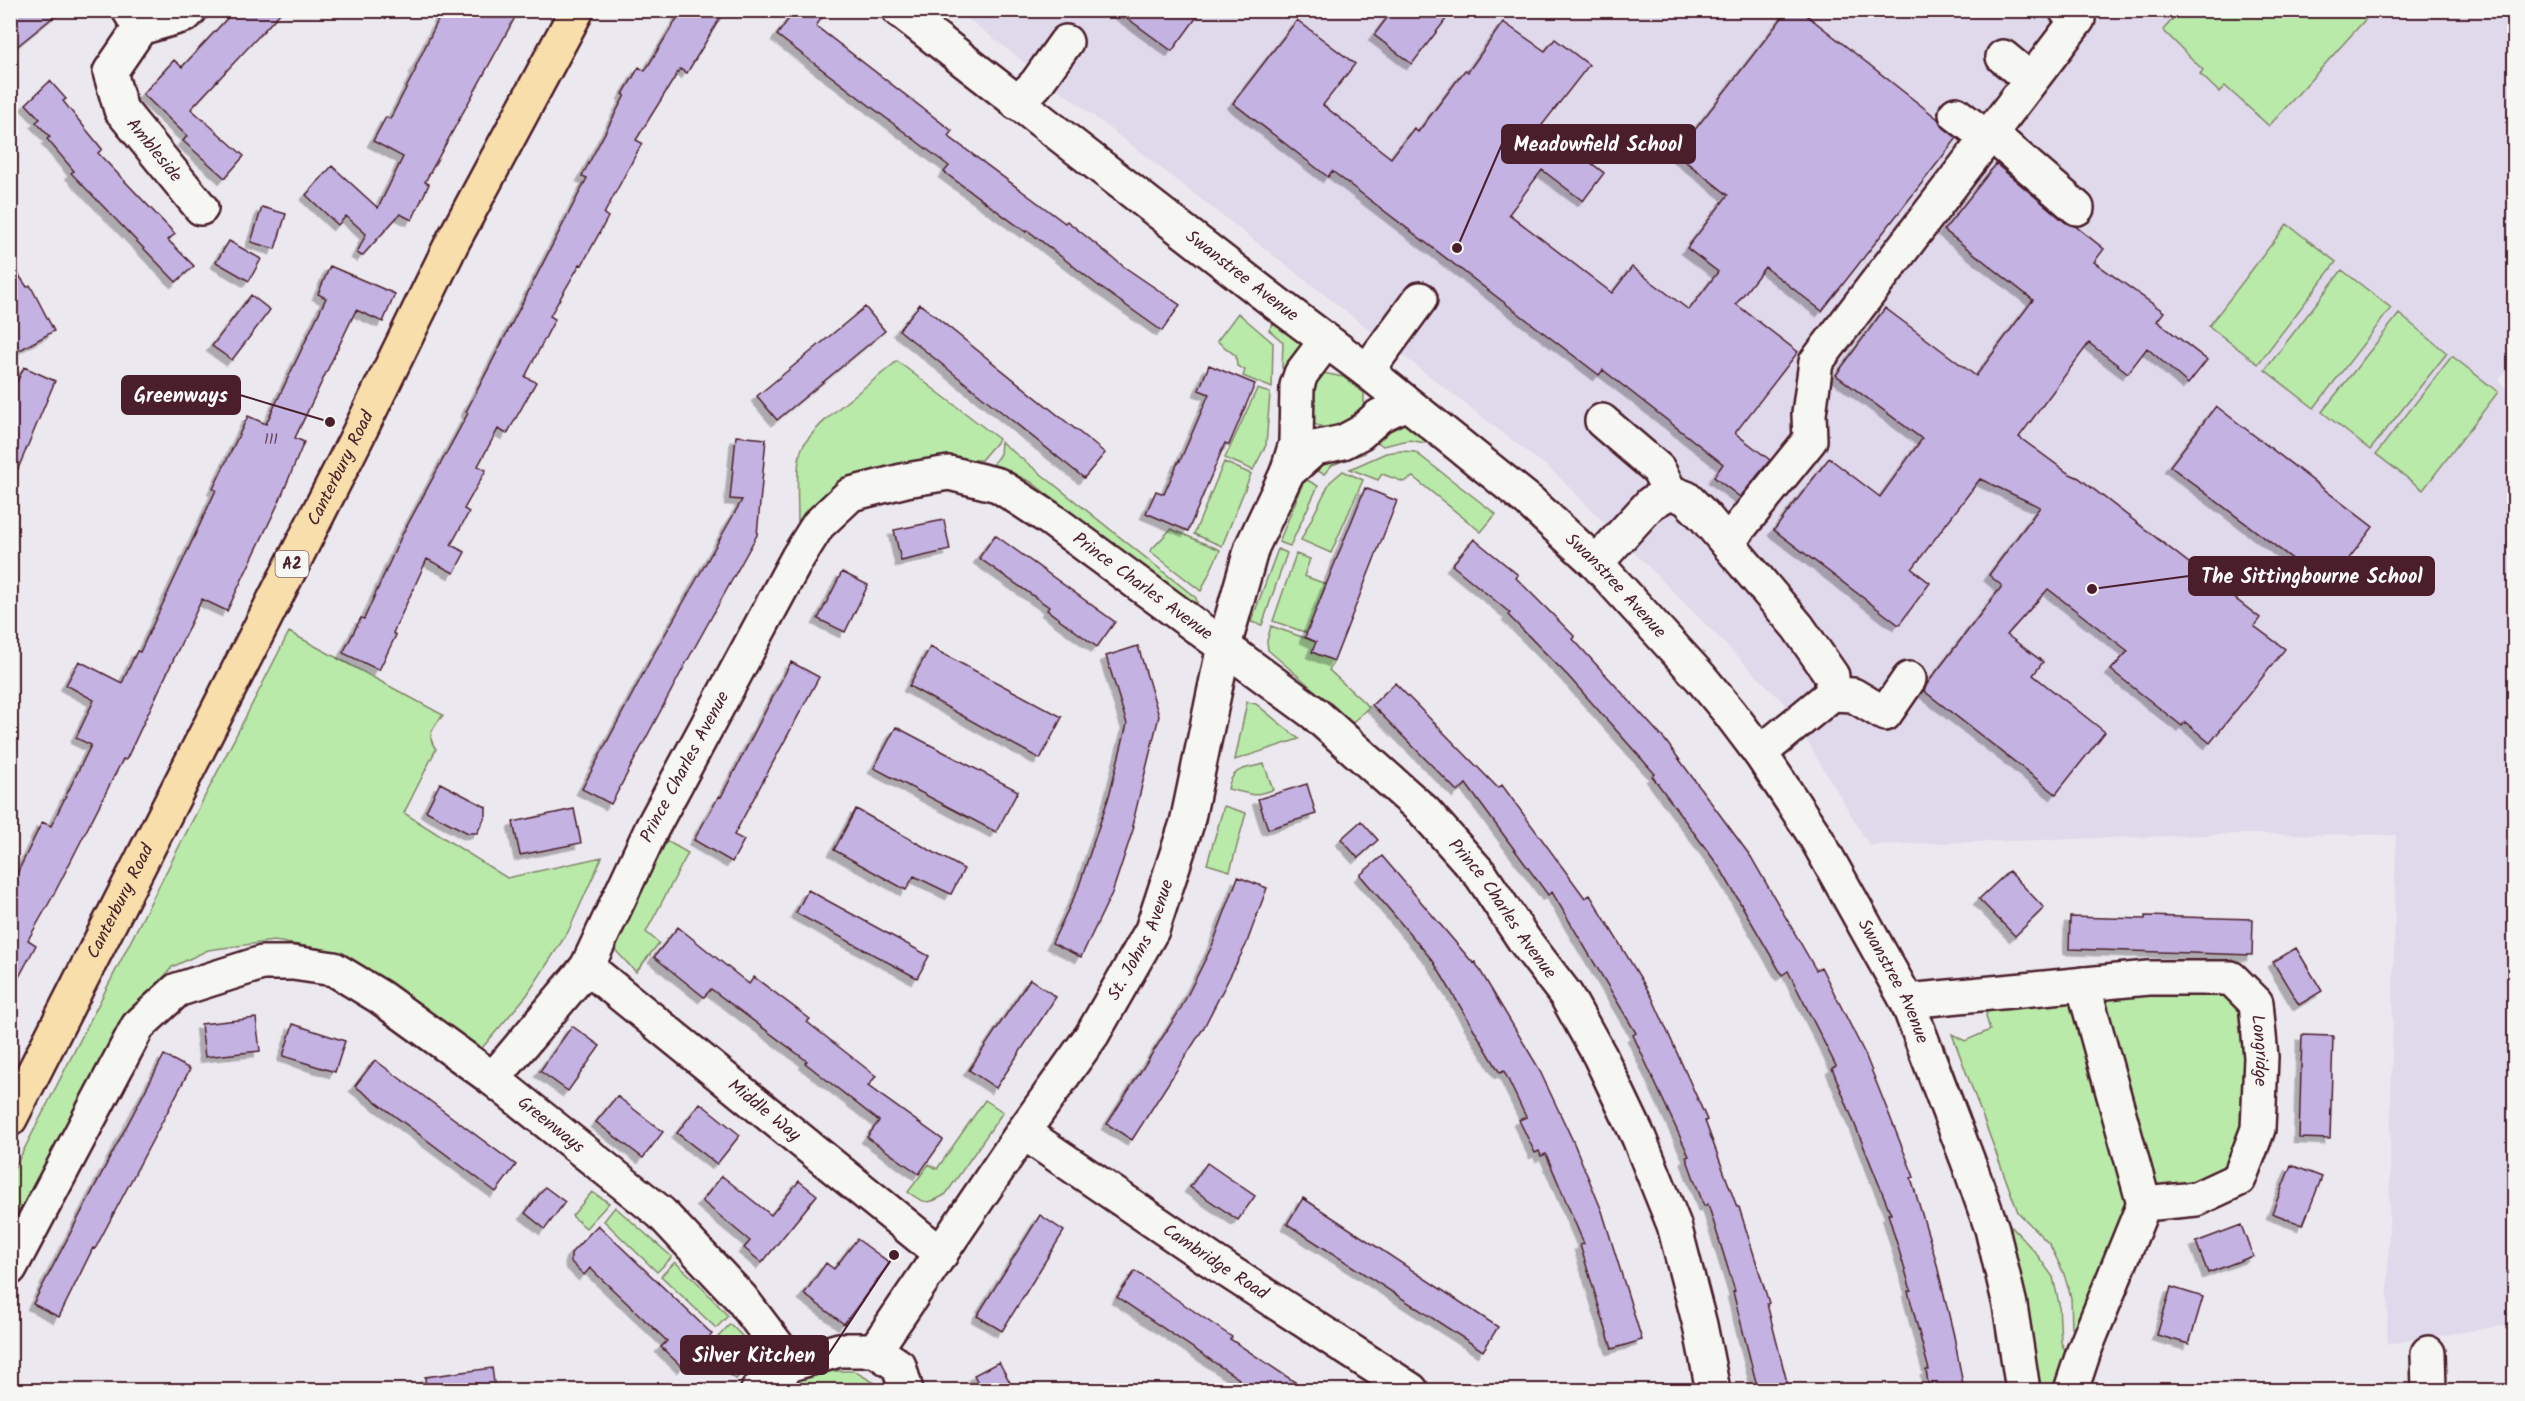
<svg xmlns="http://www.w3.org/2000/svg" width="2525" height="1401" font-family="Kalam,sans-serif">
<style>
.built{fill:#e0d8eb}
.green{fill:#b9eaaa;stroke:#82846a;stroke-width:1.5}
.building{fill:#c3b2e2;stroke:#4a1f2b;stroke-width:1.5;filter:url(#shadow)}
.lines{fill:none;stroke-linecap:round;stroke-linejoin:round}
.minor-casing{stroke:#4a1f2b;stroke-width:38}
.major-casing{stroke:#4a1f2b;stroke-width:38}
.minor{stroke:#f6f6f2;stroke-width:33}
.major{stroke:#f8deab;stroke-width:33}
.labels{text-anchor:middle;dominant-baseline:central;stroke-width:5;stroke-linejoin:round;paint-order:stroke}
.number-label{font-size:15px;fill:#684459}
.shield{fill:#f6f6f2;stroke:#7e6067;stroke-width:1.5}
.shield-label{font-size:16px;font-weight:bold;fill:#4a1f2b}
.street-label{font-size:18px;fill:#4a1f2b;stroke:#f6f6f2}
.leader{fill:none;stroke:#4a1f2b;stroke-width:2}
.callout-dot{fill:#4a1f2b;stroke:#f6f6f2;stroke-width:2}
.callout{fill:#4a1f2b;stroke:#4a1f2b;stroke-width:2}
.callout-label{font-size:20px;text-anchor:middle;font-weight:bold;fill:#fff}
</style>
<defs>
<filter id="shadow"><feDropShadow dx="-5.5" dy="5.5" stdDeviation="0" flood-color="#0004"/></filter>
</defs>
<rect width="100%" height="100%" fill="#ece8ef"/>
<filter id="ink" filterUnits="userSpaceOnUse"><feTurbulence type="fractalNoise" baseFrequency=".0167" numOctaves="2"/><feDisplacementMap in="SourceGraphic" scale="12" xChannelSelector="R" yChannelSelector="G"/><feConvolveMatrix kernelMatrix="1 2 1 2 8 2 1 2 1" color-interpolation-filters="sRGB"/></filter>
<g filter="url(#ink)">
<path class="built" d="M 958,11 L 2514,11 L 2514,364 L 2498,381 L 2514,394 L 2514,1324 L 2387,1344 L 2396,835 L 2241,834 L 1869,845 L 1785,704 L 1556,474 Z"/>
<path class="green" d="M 2180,11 L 2180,10 L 2373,11 L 2269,126 L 2225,86 L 2219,92 L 2200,74 L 2203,70 L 2163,30 Z
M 2287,224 L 2336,262 L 2258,364 L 2209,326 Z
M 2342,270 L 2391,308 L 2314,408 L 2265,370 Z
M 1238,313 L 1273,343 L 1272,388 L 1243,376 L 1245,370 L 1237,366 L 1236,356 L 1217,341 Z
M 2399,314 L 2447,353 L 2370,450 L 2322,412 Z
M 1277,318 L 1301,340 L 1301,354 L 1291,372 L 1282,368 L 1283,342 L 1269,330 Z
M 2452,356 L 2498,392 L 2423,490 L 2376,454 Z
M 897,361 L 999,439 L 981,460 L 926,459 L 886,469 L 824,498 L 798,521 C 798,503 795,460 803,446 C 820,418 871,384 897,361 Z
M 1323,373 L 1343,377 L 1364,393 L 1364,412 L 1337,432 L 1314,424 C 1303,401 1302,390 1323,373 Z
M 1257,389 L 1270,393 L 1266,445 L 1253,470 L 1225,458 Z
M 1397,421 L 1413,421 L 1430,437 L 1425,443 L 1409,440 L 1383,446 L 1376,441 Z
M 1001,442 L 1196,598 L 1198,607 L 1193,609 L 1031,482 L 993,464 L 1000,454 Z
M 1358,446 L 1365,453 L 1332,465 L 1324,474 L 1311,468 Z
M 1401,451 L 1415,452 L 1496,514 L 1481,532 L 1413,477 L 1404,482 L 1382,474 L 1378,480 L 1350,469 L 1386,453 Z
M 1224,462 L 1251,474 L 1222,546 L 1194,534 Z
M 1343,471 L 1363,480 L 1331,553 L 1301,540 L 1330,482 Z
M 1307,480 L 1318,486 L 1290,546 L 1279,542 L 1303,483 Z
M 1171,529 L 1220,550 L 1201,591 L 1150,551 Z
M 1278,549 L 1287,553 L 1262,625 L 1251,622 Z
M 1296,554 L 1310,559 L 1304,576 L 1326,584 L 1307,633 L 1273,621 Z
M 1271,626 L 1316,642 L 1334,661 L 1329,670 L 1369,707 L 1352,723 L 1268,650 L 1267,641 Z
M 289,632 L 443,715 C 434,727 425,735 436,749 L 404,813 L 507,878 L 602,857 L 568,932 L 527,995 L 482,1048 L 459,1046 L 323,949 L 274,941 L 208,950 L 172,967 L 124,1025 L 11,1252 L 11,1175 Z
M 1247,702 L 1256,704 L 1299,739 L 1235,760 Z
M 1264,764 L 1273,790 L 1254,795 L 1228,789 C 1232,767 1245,769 1264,764 Z
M 1224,806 L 1246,813 L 1230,871 L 1207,864 Z
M 667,841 L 688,853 L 646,932 L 659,943 L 636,972 L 617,952 L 615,938 Z
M 2231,978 L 2256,1003 L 2239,1179 L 2136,1199 L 2079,1331 L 2072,1328 L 2071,1298 L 2064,1274 L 2050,1245 L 2018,1212 L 1952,1034 L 1965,1041 L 1990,1030 L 1986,1016 L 1988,1007 Z
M 1943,1042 L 2009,1224 L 2035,1252 L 2053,1277 L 2059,1304 L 2061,1342 L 2071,1364 L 2062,1390 L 2037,1390 L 2027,1304 L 1941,1046 Z
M 985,1100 L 1003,1112 L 946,1194 C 929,1205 924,1204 908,1192 L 929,1164 L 937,1169 Z
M 592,1192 L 609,1203 L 586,1228 L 572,1216 Z
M 615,1207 L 672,1257 L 657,1272 L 604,1221 Z
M 675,1262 L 696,1281 L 728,1316 L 716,1328 L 661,1276 Z
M 730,1324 C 754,1348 762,1351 736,1379 L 729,1374 L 737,1365 L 720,1347 L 715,1352 L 709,1347 Z
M 834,1371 L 854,1371 L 887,1390 L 786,1390 C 799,1377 816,1373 834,1371 Z"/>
<path class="building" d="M 10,10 L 62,10 L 10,52 Z
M 235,10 L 283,10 L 191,109 L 244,156 L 225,178 L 183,141 L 187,136 L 143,94 L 174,60 L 182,67 Z
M 443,10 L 519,10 L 425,182 L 429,184 L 412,220 L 400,214 L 362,256 L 357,253 L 366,234 L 346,216 L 338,225 L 306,195 L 332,166 L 378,208 L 403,157 L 373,141 L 386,117 L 390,119 L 416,69 L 415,68 Z
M 682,10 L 725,10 L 687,73 L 680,69 L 636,140 L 642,143 L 604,214 L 608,217 L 582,265 L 580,264 L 550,316 L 555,319 L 525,377 L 536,382 L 507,434 L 498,429 L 478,466 L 486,470 L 464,509 L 469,512 L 451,545 L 465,552 L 454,573 L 427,559 L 393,633 L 396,635 L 379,670 L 343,653 L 361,618 L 364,619 L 402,535 L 468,413 L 466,412 L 587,178 L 582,176 L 625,95 L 623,94 L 639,67 L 645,71 Z
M 795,10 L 827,10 L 816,26 L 952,131 L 948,136 L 1065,223 L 1067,221 L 1123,266 L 1180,305 L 1162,331 L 1100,287 L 1027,230 L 1026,232 L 944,172 L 949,166 L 777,35 Z
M 1116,10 L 1202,10 L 1172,51 Z
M 1393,10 L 1453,10 L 1412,64 L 1374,35 Z
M 1788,10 L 1800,10 L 1938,119 L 1944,128 L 1957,138 L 1822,311 L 1765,267 L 1736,304 L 1798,352 L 1735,433 L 1770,460 L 1740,497 L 1714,477 L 1723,464 L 1603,370 L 1599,375 L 1332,171 L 1328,177 L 1233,103 L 1297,20 L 1355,64 L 1323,105 L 1391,158 L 1414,128 L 1418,132 L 1465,70 L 1468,72 L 1503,22 L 1545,51 L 1555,39 L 1589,65 L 1542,125 L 1604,173 L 1583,201 L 1542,170 L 1509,214 L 1612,293 L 1632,267 L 1689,310 L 1718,272 L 1687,248 L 1728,195 L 1676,154 Z
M 50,81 L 66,99 L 63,101 L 102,149 L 98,153 L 175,234 L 168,240 L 194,266 L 176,282 L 71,173 L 74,171 L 47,139 L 50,137 L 36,122 L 40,119 L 26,104 Z
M 1996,164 L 2065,222 L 2075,226 L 2104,249 L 2094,262 L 2164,312 L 2157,321 L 2207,360 L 2188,384 L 2147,348 L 2128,373 L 2089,343 L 2019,437 L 2068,473 L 2079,478 L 2260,618 L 2254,626 L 2285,649 L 2210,743 L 2185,722 L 2182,726 L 2111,670 L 2128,651 L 2048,589 L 2007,635 L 2043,662 L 2033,675 L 2105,732 L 2056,794 L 1924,691 L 1927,684 L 2002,586 L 1989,575 L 2040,507 L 1980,479 L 1912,569 L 1930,583 L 1899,625 L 1774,530 L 1829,458 L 1880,497 L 1922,439 L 1836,375 L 1885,308 L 1976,376 L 2033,300 L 1944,230 Z
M 262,207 L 286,214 L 275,249 L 251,242 Z
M 229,241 L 261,259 L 249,281 L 216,262 Z
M 10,262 L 27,287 L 30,285 L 54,331 L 20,350 L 10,333 Z
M 330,266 L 395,294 L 383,322 L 356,310 L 295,438 L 304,442 L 279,502 L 227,611 L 202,599 L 126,760 L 123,759 L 53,896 L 28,940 L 36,945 L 10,994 L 10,896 L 18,883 L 14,880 L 42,822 L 51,826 L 91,745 L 76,738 L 94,700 L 66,685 L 79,661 L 122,683 L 137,651 L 140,652 L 165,599 L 216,490 L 213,489 L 248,416 L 266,424 L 326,298 L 318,294 Z
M 251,295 L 270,310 L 232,360 L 212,346 Z
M 920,304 L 1105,453 L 1084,478 L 899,330 Z
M 865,307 L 885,331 L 777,420 L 757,396 Z
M 1209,365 L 1255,384 L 1229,445 L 1225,443 L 1188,531 L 1146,513 L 1156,491 L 1164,494 L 1179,460 L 1180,461 L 1209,394 L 1199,390 Z
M 24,367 L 55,381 L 12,483 L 10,397 Z
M 2216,406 L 2373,527 L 2328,586 L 2170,466 Z
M 736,436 L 766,439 L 757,535 L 686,663 L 611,804 L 582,789 L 651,659 L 742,500 L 730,499 Z
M 1365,488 L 1397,501 L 1334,661 L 1312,652 L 1316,642 L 1305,637 Z
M 944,520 L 950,550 L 901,561 L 894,530 Z
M 995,535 L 1115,622 L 1097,647 L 1047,610 L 1049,607 L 979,558 Z
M 1474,539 L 1518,575 L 1516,578 L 1575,637 L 1573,639 L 1665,740 L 1751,857 L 1816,970 L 1821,967 L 1865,1054 L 1914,1177 L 1911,1178 L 1935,1257 L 1954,1336 L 1964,1390 L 1929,1390 L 1926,1370 L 1929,1370 L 1908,1291 L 1911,1290 L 1888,1214 L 1891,1214 L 1832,1068 L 1836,1066 L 1788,971 L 1782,975 L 1720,868 L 1652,776 L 1655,774 L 1568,676 L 1508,615 L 1510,613 L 1452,565 Z
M 842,572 L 868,585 L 845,632 L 818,619 Z
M 1138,646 L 1159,716 L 1132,826 L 1134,827 L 1112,893 L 1081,957 L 1052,943 L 1078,889 L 1109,796 L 1127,724 L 1106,656 Z
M 930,647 L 1062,717 L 1040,759 L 909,686 Z
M 791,662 L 819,677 L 734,835 L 744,840 L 732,862 L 694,840 L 719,796 L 721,797 Z
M 1395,683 L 1498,788 L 1502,785 L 1585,898 L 1590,895 L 1652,997 L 1707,1120 L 1705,1121 L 1737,1207 L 1739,1207 L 1769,1303 L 1767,1304 L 1789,1390 L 1758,1390 L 1733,1292 L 1735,1291 L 1708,1204 L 1704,1206 L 1686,1157 L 1689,1156 L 1633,1035 L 1636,1033 L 1552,892 L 1548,895 L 1466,784 L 1458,792 L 1372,705 Z
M 896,727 L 1018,791 L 996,832 L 874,768 Z
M 440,783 L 486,807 L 486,815 L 477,833 L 468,833 L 426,811 Z
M 1307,784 L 1316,814 L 1268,829 L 1258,799 Z
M 574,809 L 581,843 L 520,855 L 513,822 Z
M 856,809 L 964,869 L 951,894 L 914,876 L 906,890 L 834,850 Z
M 1361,821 L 1378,840 L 1358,858 L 1341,839 Z
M 1382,856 L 1473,963 L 1475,962 L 1538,1067 L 1573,1141 L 1602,1211 L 1642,1340 L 1612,1349 L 1580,1245 L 1584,1244 L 1546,1154 L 1541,1156 L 1539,1151 L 1535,1153 L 1519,1120 L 1526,1117 L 1504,1071 L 1500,1073 L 1433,961 L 1360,875 Z
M 2009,871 L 2044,908 L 2015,936 L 1979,899 Z
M 1238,877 L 1267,888 L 1246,945 L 1203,1029 L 1132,1140 L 1107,1124 L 1180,1010 L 1212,946 Z
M 808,890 L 929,956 L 917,978 L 796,913 Z
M 2145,916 L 2253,919 L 2252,955 L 2069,949 L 2070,917 L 2145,919 Z
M 678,927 L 749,984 L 754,977 L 810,1019 L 807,1022 L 876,1076 L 868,1086 L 943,1140 L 919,1174 L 867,1137 L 879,1121 L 805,1063 L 807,1061 L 711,989 L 704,997 L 654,957 Z
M 2296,948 L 2322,991 L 2299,1005 L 2273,962 Z
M 1030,979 L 1056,997 L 996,1088 L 969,1070 Z
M 256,1018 L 260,1051 L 205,1057 L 201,1024 Z
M 293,1024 L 345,1041 L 335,1072 L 283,1056 Z
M 572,1026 L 600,1046 L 568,1091 L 540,1071 Z
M 2302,1035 L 2333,1036 L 2330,1139 L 2299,1138 Z
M 164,1055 L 190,1069 L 95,1249 L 93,1248 L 59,1317 L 33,1304 Z
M 375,1060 L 516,1165 L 496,1192 L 355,1086 Z
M 617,1096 L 663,1132 L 643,1158 L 596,1122 Z
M 700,1103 L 740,1135 L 717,1164 L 677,1133 Z
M 1207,1163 L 1255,1196 L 1238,1220 L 1190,1187 Z
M 2291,1165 L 2322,1177 L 2303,1225 L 2272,1213 Z
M 722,1176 L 771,1215 L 799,1181 L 817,1195 L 762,1263 L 744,1248 L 750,1241 L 702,1201 Z
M 545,1187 L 565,1202 L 545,1229 L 525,1213 Z
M 1303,1198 L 1498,1327 L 1483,1351 L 1287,1224 Z
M 1040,1215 L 1064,1231 L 1002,1331 L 977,1316 Z
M 598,1225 L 712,1334 L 682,1367 L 661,1347 L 667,1341 L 590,1268 L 584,1275 L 571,1262 L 571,1253 Z
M 2241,1225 L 2253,1256 L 2208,1273 L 2196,1242 Z
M 857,1239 L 890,1263 L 844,1324 L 804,1294 L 826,1263 L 834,1269 Z
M 1135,1271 L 1232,1337 L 1230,1339 L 1307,1390 L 1249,1390 L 1237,1382 L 1239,1379 L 1117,1297 Z
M 2171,1287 L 2203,1297 L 2189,1344 L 2157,1335 Z
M 999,1362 L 1014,1390 L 982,1390 L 974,1375 Z
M 492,1368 L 495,1390 L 426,1390 L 425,1377 Z"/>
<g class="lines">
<g class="minor-casing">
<g id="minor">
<path id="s1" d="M 129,10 L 140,28 L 110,72 L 121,110 L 201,208"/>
<path id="s2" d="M 899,10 L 1276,303 L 1367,371 L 1530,502 L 1596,563 L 1701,678 L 1729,712 L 1760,753 L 1815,836 L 1907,1001 L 1969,1164 L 1992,1229 L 2010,1305 L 2023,1390"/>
<path d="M 140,28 L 185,15 L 190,10"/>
<path d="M 2003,57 L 2031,80"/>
<path d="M 1017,103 L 1036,84 L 1066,42"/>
<path d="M 1956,114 L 1987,138"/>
<path d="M 1991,134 L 2077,208"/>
<path d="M 1367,371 L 1420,299"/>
<path d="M 1602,421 L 1658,469 L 1670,492"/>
<path d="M 1287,473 L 1315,448 L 1343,442 L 1360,433 L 1379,416 L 1406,403"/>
<path d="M 1727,543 L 1810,440 L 1809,414 L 1816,362 L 2078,19 L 2066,10"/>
<path d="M 1596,563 L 1651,503 L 1670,492 L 1686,498 L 1705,517 L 1798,627 L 1832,676 L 1832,694 L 1760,753"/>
<path d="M 1832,694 L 1853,695 L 1885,714 L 1909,679"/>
<path id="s3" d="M 587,967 L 941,1254"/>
<path d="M 2083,984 L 2144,1204"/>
<path id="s4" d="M 1907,1001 L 2148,978 L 2231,978 L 2256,1003 L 2261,1057 L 2258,1129 L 2239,1179 L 2196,1199 L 2144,1204 L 2084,1351 L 2071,1390"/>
<path id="s5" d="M 493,1079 L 587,967 L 652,828 L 798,557 L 818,525 L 851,494 L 906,480 L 949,473 L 998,485 L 1049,518 L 1314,713 L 1424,811 L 1481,875 L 1524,940 L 1566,995 L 1600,1056 L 1639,1138 L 1674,1225 L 1700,1325 L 1713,1390"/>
<path id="s6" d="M 1023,1132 L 1211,1260 L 1411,1390"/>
<path id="s7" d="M 10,1268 L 138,1026 L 177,990 L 262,963 L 293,963 L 334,969 L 380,997 L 493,1079 L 661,1213 L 741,1298 L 791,1364"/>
<path id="s8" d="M 875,1350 L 1023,1132 L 1092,1035 L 1152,930 L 1187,823 L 1224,646 L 1252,547 L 1287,473 L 1296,443 L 1297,386 L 1301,374 L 1326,341"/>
<path d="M 2428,1353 L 2429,1390"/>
<path d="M 758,1390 L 791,1364 L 839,1350 L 875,1350 L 899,1366 L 906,1390"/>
</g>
</g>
<g class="major-casing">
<g id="major">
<path id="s9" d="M 10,1119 L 355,441 L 452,243 L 577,10"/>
</g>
</g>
<use href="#minor" class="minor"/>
<use href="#major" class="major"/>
</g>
</g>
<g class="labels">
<g class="number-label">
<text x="271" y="440">111</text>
</g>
<rect class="shield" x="275.5" y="551" width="33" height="26" rx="4.5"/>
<g class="shield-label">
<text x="292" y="564">A2</text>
</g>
<g class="street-label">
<text stroke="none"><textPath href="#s1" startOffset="166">Ambleside</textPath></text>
<text stroke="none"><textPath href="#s2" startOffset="434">Swanstree Avenue</textPath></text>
<text stroke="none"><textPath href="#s9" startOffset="730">Canterbury Road</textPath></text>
<text stroke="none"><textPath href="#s5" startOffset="1018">Prince Charles Avenue</textPath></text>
<text stroke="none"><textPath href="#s2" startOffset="920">Swanstree Avenue</textPath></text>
<text stroke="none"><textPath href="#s5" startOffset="369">Prince Charles Avenue</textPath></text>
<text stroke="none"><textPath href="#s9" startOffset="244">Canterbury Road</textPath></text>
<text stroke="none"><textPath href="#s5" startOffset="1504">Prince Charles Avenue</textPath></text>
<text stroke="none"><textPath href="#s8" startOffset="490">St. Johns Avenue</textPath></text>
<text stroke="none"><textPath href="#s2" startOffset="1406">Swanstree Avenue</textPath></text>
<text stroke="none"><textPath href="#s4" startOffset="408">Longridge</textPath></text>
<text stroke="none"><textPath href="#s3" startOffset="228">Middle Way</textPath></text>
<text stroke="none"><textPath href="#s7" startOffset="756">Greenways</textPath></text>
<text stroke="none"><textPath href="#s6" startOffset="232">Cambridge Road</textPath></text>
</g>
</g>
<path class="leader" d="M1457 248L1502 144M330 422L240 395M2092 589L2189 576M894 1255L828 1355"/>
<g class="callout-dot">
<circle cx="1457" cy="248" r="6"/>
<circle cx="330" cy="422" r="6"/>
<circle cx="2092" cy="589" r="6"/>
<circle cx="894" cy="1255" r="6"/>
</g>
<g class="callout">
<rect x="1502" y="125" width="193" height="38" rx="6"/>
<rect x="122" y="376" width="118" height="38" rx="6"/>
<rect x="2189" y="557" width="245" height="38" rx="6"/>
<rect x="681" y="1336" width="147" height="38" rx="6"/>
</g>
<g class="callout-label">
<text x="1598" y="151">Meadowfield School</text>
<text x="181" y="402">Greenways</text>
<text x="2312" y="583">The Sittingbourne School</text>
<text x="754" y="1362">Silver Kitchen</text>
</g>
<rect width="2525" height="1401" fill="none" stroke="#f6f6f2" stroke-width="36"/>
<rect x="18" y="18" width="2489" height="1365" fill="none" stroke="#4a1f2b" stroke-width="2" filter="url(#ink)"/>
</svg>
